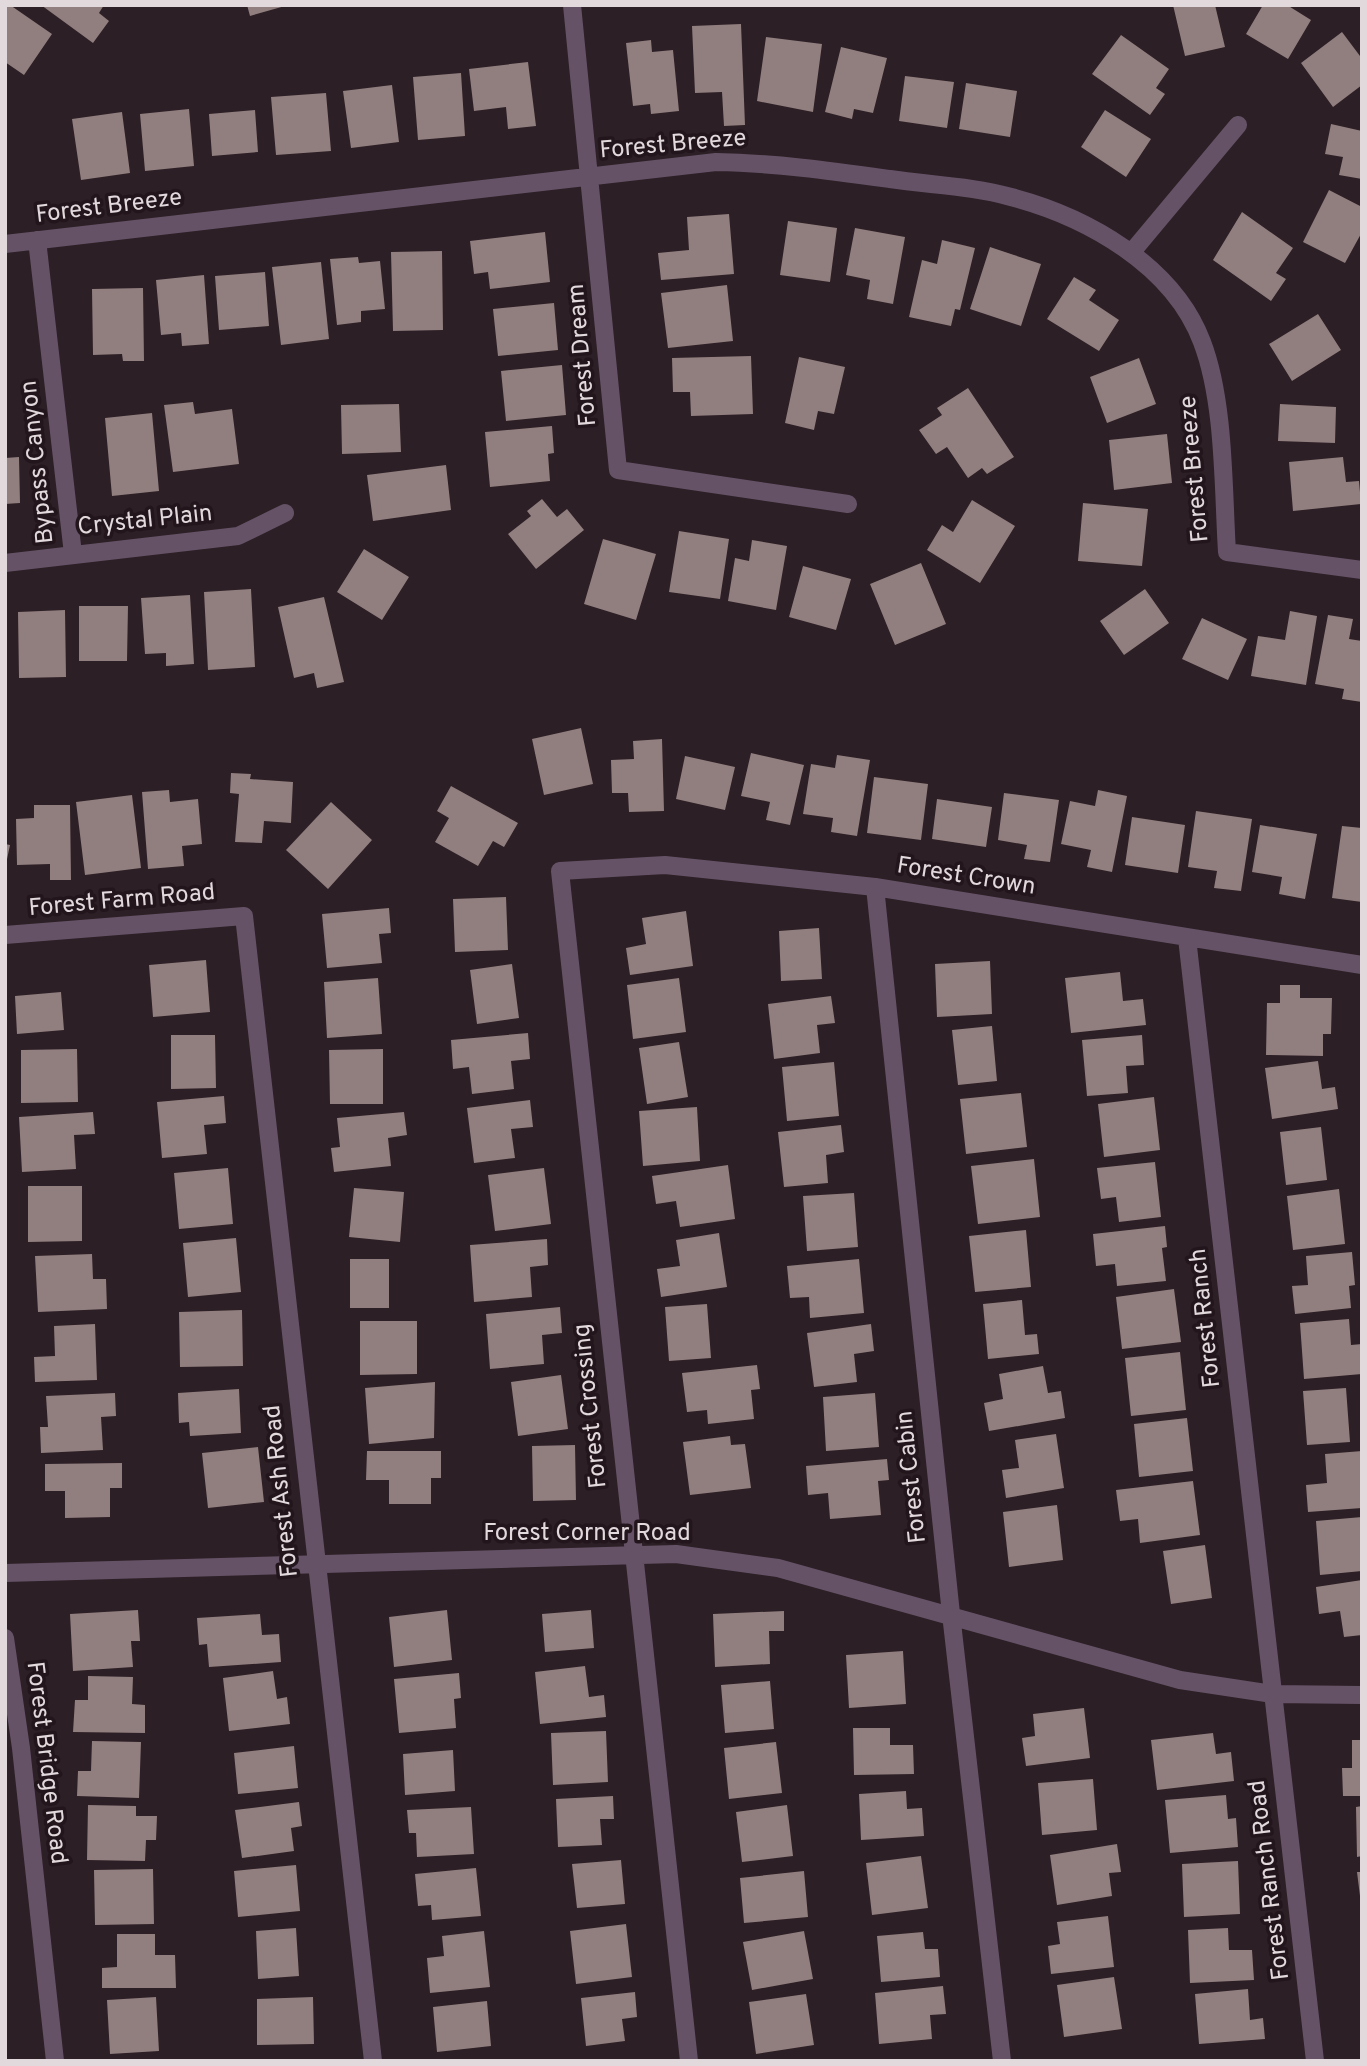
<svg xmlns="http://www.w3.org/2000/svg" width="1367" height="2066" font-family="Overpass,sans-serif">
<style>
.building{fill:#917e7f}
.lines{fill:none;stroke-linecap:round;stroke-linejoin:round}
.minor{stroke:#655267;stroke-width:18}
.labels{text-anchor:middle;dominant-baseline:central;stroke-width:7;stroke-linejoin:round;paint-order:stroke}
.street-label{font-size:24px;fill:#e2d9dd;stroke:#22161c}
</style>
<rect width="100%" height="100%" fill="#2c1f25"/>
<path class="building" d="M 5,5 L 10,5 L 52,34 L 24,75 L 5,62 Z
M 41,5 L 104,5 L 99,13 L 109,21 L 93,43 Z
M 247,5 L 285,5 L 285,6 L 250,16 Z
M 1173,5 L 1215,5 L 1225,47 L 1185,56 Z
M 1263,5 L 1287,5 L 1311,20 L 1288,59 L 1246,34 Z
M 741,24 L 745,125 L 724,126 L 722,92 L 695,93 L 692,26 Z
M 1342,32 L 1360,56 L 1362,54 L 1362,85 L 1333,107 L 1301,63 Z
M 1121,35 L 1169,69 L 1156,88 L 1165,94 L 1150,115 L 1092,74 Z
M 766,37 L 822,44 L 813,112 L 757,101 Z
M 651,40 L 652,52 L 673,50 L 679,111 L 651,114 L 650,104 L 633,106 L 626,43 Z
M 841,47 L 887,58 L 873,113 L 854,109 L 852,119 L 825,112 Z
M 528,62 L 536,126 L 508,129 L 506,107 L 474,111 L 469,69 Z
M 461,73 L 465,136 L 418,140 L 413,77 Z
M 905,76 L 954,82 L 947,128 L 899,121 Z
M 966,83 L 1017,91 L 1010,137 L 959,129 Z
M 392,85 L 399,142 L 351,148 L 343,91 Z
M 326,93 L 331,151 L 276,155 L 271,97 Z
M 189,109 L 194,166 L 145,171 L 140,114 Z
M 255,110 L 258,152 L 212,156 L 209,114 Z
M 1105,110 L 1151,139 L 1126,177 L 1081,147 Z
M 122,112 L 130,173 L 81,180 L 72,119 Z
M 1331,124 L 1362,131 L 1362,179 L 1339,175 L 1343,157 L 1325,154 Z
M 1329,190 L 1362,207 L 1362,232 L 1345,263 L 1303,242 Z
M 1242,212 L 1293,248 L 1276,273 L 1286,279 L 1271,301 L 1213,260 Z
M 729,214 L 734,274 L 661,280 L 658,253 L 689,250 L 687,217 Z
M 788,221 L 837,228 L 830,282 L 780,275 Z
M 855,228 L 905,237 L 893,304 L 867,299 L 870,280 L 846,275 Z
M 545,232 L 550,282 L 490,289 L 488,272 L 474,274 L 470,241 Z
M 942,240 L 975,248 L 960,310 L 955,309 L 951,326 L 909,317 L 922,260 L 937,264 Z
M 990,247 L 1041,264 L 1021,326 L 970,309 Z
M 442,251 L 443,330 L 393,331 L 391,252 Z
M 358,257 L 359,263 L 380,261 L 385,309 L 361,311 L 361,322 L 337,325 L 330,259 Z
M 321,262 L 329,339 L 281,345 L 272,267 Z
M 265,272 L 269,326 L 219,330 L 215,276 Z
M 204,275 L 209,344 L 182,346 L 181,333 L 161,335 L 156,280 Z
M 1074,277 L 1096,290 L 1089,300 L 1119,320 L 1099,351 L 1047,319 Z
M 727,285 L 733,341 L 668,348 L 661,293 Z
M 143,288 L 144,361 L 123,361 L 122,354 L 93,355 L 92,289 Z
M 554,303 L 558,350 L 498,356 L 493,309 Z
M 1318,314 L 1341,350 L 1292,381 L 1269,344 Z
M 751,356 L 753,414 L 691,416 L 690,392 L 673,392 L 672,358 Z
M 799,357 L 845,367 L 834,414 L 818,411 L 814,430 L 785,423 Z
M 1139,358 L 1156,404 L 1107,423 L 1090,377 Z
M 562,365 L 566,415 L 506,421 L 501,371 Z
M 968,388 L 1014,457 L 987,474 L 982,468 L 968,478 L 947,447 L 936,454 L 919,430 L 942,415 L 937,408 Z
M 193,402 L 195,414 L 232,409 L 239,464 L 173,472 L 164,405 Z
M 399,404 L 401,452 L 342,454 L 341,405 Z
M 1280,404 L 1336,407 L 1335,443 L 1278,441 Z
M 152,413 L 159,491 L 112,496 L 105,418 Z
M 552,426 L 554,453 L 548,454 L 550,481 L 490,487 L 485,432 Z
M 1167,434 L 1172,483 L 1114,490 L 1109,440 Z
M 19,457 L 20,503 L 5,504 L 5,458 Z
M 1343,457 L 1346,482 L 1359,481 L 1361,504 L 1293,511 L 1289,462 Z
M 446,465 L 451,510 L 373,521 L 367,475 Z
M 542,499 L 557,517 L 567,509 L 584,530 L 536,569 L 508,534 L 531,516 L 527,511 Z
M 972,500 L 1015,526 L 980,583 L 927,550 L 942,525 L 953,532 Z
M 1083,503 L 1148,509 L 1142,566 L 1078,561 Z
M 679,531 L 729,539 L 720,599 L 669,592 Z
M 603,539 L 656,554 L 636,620 L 584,604 Z
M 752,540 L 787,546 L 776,610 L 728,601 L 735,558 L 749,561 Z
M 364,549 L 409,577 L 382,620 L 337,592 Z
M 921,563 L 946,624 L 895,645 L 870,584 Z
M 803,566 L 851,579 L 836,630 L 789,617 Z
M 251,589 L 255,667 L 208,670 L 204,592 Z
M 1145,589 L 1169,623 L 1124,655 L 1100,621 Z
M 190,595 L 194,664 L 166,666 L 166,653 L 145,654 L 141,598 Z
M 324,597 L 344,682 L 317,688 L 314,673 L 294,678 L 278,607 Z
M 79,606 L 128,606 L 127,661 L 79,661 Z
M 65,610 L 66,677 L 19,678 L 18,612 Z
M 1290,611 L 1317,616 L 1306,685 L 1251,676 L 1258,636 L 1285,640 Z
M 1328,615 L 1353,619 L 1349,639 L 1362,641 L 1362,702 L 1342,699 L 1344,689 L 1315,684 Z
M 1202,618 L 1247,639 L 1228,680 L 1182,659 Z
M 581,728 L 593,784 L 544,795 L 532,739 Z
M 662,739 L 664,811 L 629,812 L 628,793 L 612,793 L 611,760 L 634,759 L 633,741 Z
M 751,753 L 804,765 L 790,825 L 766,820 L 770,802 L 741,796 Z
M 837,755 L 870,760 L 857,836 L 831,832 L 833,818 L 803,814 L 811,764 L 835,768 Z
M 685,756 L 735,767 L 725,810 L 676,799 Z
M 231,773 L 251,774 L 250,779 L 293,782 L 291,823 L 264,821 L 262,843 L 235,842 L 239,794 L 230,793 Z
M 874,777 L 928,784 L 921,840 L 867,833 Z
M 451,786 L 518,823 L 504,847 L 493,841 L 478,866 L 435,842 L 449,818 L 437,811 Z
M 169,790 L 170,802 L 198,799 L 202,844 L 182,846 L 184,866 L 148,869 L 142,792 Z
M 1098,790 L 1127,796 L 1112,872 L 1087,867 L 1091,850 L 1061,844 L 1070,801 L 1095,806 Z
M 1004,793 L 1059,800 L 1050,862 L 1024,859 L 1027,845 L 998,840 Z
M 132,795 L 141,868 L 85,875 L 76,802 Z
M 937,799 L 992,807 L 986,847 L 932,839 Z
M 331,802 L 372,840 L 328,889 L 286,850 Z
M 34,805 L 70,805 L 71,880 L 50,880 L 50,864 L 17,865 L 16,819 L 34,818 Z
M 1196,811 L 1252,819 L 1241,891 L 1214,888 L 1217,871 L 1188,867 Z
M 1132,817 L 1185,825 L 1178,873 L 1125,865 Z
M 1260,825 L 1317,834 L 1305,899 L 1279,894 L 1282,877 L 1252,872 Z
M 1342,826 L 1362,828 L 1362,902 L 1332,898 Z
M 5,844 L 10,845 L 6,864 L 5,863 Z
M 506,897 L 508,950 L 455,952 L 453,899 Z
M 389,908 L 391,933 L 379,934 L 382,963 L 327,968 L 322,914 Z
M 686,911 L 693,966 L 630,975 L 626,948 L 646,944 L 642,918 Z
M 819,928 L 822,979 L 781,981 L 779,931 Z
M 206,960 L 210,1012 L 153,1017 L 149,965 Z
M 990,961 L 992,1014 L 937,1017 L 935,964 Z
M 512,964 L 519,1018 L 477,1024 L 470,970 Z
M 1120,972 L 1123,1001 L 1143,999 L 1146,1025 L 1071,1033 L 1065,978 Z
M 378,978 L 382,1034 L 327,1038 L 324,982 Z
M 679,978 L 686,1032 L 633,1039 L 627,985 Z
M 1280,985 L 1300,985 L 1300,998 L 1332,998 L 1331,1034 L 1323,1034 L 1323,1056 L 1266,1055 L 1267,1003 L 1280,1003 Z
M 61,992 L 64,1030 L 17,1034 L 15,996 Z
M 831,996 L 835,1023 L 817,1025 L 820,1053 L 774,1059 L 768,1004 Z
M 992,1026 L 997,1081 L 958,1085 L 952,1030 Z
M 528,1033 L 530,1059 L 511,1061 L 514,1089 L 472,1094 L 469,1067 L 453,1069 L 451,1040 Z
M 171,1035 L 215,1035 L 216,1088 L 171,1089 Z
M 1142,1035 L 1144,1065 L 1126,1066 L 1128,1093 L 1087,1096 L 1082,1040 Z
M 679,1042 L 688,1097 L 647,1104 L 639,1048 Z
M 77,1049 L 78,1102 L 21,1103 L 21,1050 Z
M 383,1049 L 383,1104 L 330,1104 L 329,1050 Z
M 1318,1061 L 1322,1089 L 1335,1087 L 1338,1109 L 1272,1119 L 1265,1068 Z
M 834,1062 L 839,1116 L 787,1121 L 782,1067 Z
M 1021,1093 L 1027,1147 L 966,1154 L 960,1099 Z
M 224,1096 L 226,1123 L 204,1125 L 207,1154 L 162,1158 L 157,1102 Z
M 1154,1097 L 1160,1150 L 1104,1157 L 1098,1104 Z
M 530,1100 L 533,1127 L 511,1129 L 515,1158 L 474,1163 L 467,1108 Z
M 697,1107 L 700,1161 L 643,1166 L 639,1111 Z
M 93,1112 L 95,1134 L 74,1135 L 76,1169 L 22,1172 L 19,1117 Z
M 404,1112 L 407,1135 L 388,1138 L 391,1166 L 334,1172 L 331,1148 L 340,1147 L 337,1118 Z
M 841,1125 L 844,1152 L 826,1155 L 828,1183 L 784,1187 L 778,1132 Z
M 1321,1127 L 1327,1180 L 1286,1185 L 1280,1132 Z
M 1034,1159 L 1040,1217 L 978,1224 L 971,1166 Z
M 1155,1162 L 1161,1217 L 1119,1222 L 1116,1197 L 1101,1199 L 1097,1168 Z
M 728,1165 L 735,1219 L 680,1227 L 676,1201 L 656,1204 L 652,1176 Z
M 228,1168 L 233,1224 L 179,1229 L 174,1173 Z
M 544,1168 L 551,1224 L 495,1231 L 488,1175 Z
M 28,1186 L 82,1186 L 82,1241 L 28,1242 Z
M 354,1188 L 404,1192 L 400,1242 L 349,1237 Z
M 1339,1189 L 1345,1244 L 1293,1250 L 1287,1196 Z
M 854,1193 L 858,1247 L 807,1251 L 803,1196 Z
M 1165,1226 L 1167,1247 L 1162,1248 L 1166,1281 L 1117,1286 L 1115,1264 L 1096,1266 L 1093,1234 Z
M 1026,1230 L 1031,1287 L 975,1292 L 969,1236 Z
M 719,1233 L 727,1287 L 661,1297 L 657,1269 L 680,1266 L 676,1240 Z
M 236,1238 L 241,1292 L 188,1297 L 183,1243 Z
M 547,1239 L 548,1265 L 530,1267 L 532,1297 L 474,1302 L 470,1245 Z
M 1352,1252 L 1355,1285 L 1349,1286 L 1351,1308 L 1295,1314 L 1292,1286 L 1308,1285 L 1306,1256 Z
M 92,1254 L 93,1279 L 106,1279 L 107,1309 L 38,1312 L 35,1256 Z
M 350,1259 L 389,1259 L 389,1308 L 350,1308 Z
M 859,1259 L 864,1313 L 810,1318 L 809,1297 L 790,1298 L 787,1266 Z
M 1174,1289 L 1181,1342 L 1122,1349 L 1116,1297 Z
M 1022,1300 L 1025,1335 L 1037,1334 L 1039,1354 L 988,1359 L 983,1304 Z
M 707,1304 L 711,1358 L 669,1361 L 665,1307 Z
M 560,1307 L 562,1333 L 542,1335 L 544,1364 L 490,1369 L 486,1314 Z
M 242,1310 L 243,1366 L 180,1367 L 179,1312 Z
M 1349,1319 L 1351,1345 L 1362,1344 L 1362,1374 L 1304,1379 L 1300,1323 Z
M 360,1321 L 417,1321 L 417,1374 L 360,1375 Z
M 95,1324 L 97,1380 L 35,1382 L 34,1357 L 55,1356 L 54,1326 Z
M 871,1324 L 874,1351 L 854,1354 L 857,1382 L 814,1387 L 807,1333 Z
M 1180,1352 L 1186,1410 L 1131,1416 L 1125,1358 Z
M 757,1365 L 760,1389 L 751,1390 L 754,1419 L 708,1424 L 707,1410 L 687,1412 L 682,1373 Z
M 1043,1366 L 1048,1393 L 1061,1391 L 1065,1418 L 989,1431 L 984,1403 L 1003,1399 L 999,1374 Z
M 561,1375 L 568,1429 L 518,1436 L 511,1382 Z
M 435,1382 L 434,1438 L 369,1444 L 365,1388 Z
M 1346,1388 L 1350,1442 L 1307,1445 L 1303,1391 Z
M 239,1389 L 241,1433 L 190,1436 L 189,1422 L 179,1423 L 178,1393 Z
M 115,1393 L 116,1416 L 101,1417 L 103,1450 L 41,1453 L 40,1427 L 48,1427 L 46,1396 Z
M 875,1393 L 879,1447 L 826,1451 L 823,1397 Z
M 1187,1418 L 1193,1471 L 1139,1477 L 1134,1424 Z
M 1056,1434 L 1064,1488 L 1006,1498 L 1002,1470 L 1019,1468 L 1015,1440 Z
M 730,1436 L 731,1445 L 745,1444 L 751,1488 L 690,1495 L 683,1442 Z
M 575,1445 L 576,1500 L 533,1501 L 532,1446 Z
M 258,1447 L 264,1502 L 208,1508 L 202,1453 Z
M 367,1451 L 441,1451 L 441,1478 L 431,1478 L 431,1504 L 389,1504 L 389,1480 L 366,1480 Z
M 1362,1451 L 1362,1508 L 1308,1512 L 1306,1485 L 1327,1483 L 1325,1454 Z
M 887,1459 L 889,1480 L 878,1481 L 881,1515 L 830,1519 L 828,1493 L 808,1495 L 806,1466 Z
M 122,1463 L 122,1488 L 110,1488 L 110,1517 L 65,1518 L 65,1491 L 45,1491 L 45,1464 Z
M 1193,1481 L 1200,1535 L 1140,1543 L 1138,1519 L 1120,1521 L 1116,1490 Z
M 1057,1505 L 1063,1560 L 1009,1567 L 1003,1512 Z
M 1362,1517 L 1362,1571 L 1320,1575 L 1316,1521 Z
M 1205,1545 L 1212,1598 L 1171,1604 L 1163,1551 Z
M 1362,1580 L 1362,1635 L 1344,1637 L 1340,1611 L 1319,1614 L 1316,1587 Z
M 138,1610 L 140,1641 L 131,1641 L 133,1667 L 73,1671 L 70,1614 Z
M 447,1610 L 452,1660 L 394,1667 L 389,1617 Z
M 591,1610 L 594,1648 L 545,1652 L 542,1614 Z
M 784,1611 L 784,1631 L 769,1631 L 770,1664 L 715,1667 L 713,1614 Z
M 260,1614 L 262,1635 L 279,1634 L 281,1662 L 209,1667 L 207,1644 L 199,1645 L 197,1618 Z
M 903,1651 L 906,1704 L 849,1708 L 846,1655 Z
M 585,1666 L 589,1697 L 604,1695 L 606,1717 L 540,1724 L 535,1672 Z
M 273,1671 L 277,1699 L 287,1697 L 290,1724 L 229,1731 L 223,1678 Z
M 459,1673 L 461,1698 L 454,1699 L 456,1728 L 399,1733 L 394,1679 Z
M 88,1676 L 133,1677 L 132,1704 L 145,1705 L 145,1733 L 73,1732 L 75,1700 L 88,1700 Z
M 770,1681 L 774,1729 L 725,1733 L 721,1685 Z
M 1084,1708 L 1090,1758 L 1026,1766 L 1022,1738 L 1035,1736 L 1033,1714 Z
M 853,1728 L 890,1728 L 890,1745 L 913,1745 L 914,1774 L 854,1775 Z
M 606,1731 L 608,1782 L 553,1785 L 551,1733 Z
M 1213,1733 L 1216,1754 L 1231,1752 L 1234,1781 L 1157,1790 L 1151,1740 Z
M 1352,1740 L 1362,1740 L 1362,1796 L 1343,1796 L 1342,1768 L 1352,1768 Z
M 92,1741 L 141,1742 L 139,1798 L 77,1796 L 78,1771 L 91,1771 Z
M 776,1742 L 782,1793 L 729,1799 L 724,1748 Z
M 294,1746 L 298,1788 L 238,1794 L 234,1753 Z
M 453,1750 L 455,1791 L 405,1795 L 403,1754 Z
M 1093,1779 L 1097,1830 L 1042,1835 L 1038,1783 Z
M 906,1791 L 907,1809 L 922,1808 L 924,1836 L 861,1840 L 859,1794 Z
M 1226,1795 L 1228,1819 L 1236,1818 L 1238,1847 L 1170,1853 L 1165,1800 Z
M 613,1796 L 614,1819 L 600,1819 L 602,1845 L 558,1847 L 556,1799 Z
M 299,1802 L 302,1826 L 291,1828 L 294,1851 L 242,1858 L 235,1810 Z
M 88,1805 L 136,1806 L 136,1816 L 157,1816 L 156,1840 L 146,1840 L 145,1861 L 87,1860 Z
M 787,1805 L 793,1856 L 742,1862 L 736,1812 Z
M 1362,1806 L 1362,1856 L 1357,1857 L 1356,1807 Z
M 471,1807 L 474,1854 L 417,1857 L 416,1833 L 409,1833 L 407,1810 Z
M 1117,1844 L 1121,1872 L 1109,1873 L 1112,1896 L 1057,1905 L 1050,1855 Z
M 921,1856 L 928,1908 L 872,1915 L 866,1863 Z
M 621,1860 L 625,1904 L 577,1908 L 572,1864 Z
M 1238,1861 L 1240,1914 L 1184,1917 L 1182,1864 Z
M 296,1865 L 300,1911 L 238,1917 L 234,1871 Z
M 476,1868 L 481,1916 L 432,1920 L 431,1905 L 418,1906 L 415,1874 Z
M 153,1869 L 154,1924 L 95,1925 L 94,1870 Z
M 804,1871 L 808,1917 L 744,1923 L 740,1878 Z
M 1357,1872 L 1362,1872 L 1362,1896 L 1360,1896 Z
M 1108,1916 L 1114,1967 L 1051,1974 L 1048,1946 L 1060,1944 L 1057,1922 Z
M 626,1924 L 632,1977 L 576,1984 L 570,1931 Z
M 296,1928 L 299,1976 L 258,1979 L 256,1931 Z
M 1228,1928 L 1229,1950 L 1252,1950 L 1254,1980 L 1190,1983 L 1188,1930 Z
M 484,1931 L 490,1987 L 430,1993 L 427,1958 L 444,1956 L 442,1936 Z
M 804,1931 L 813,1979 L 752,1990 L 743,1942 Z
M 923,1932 L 925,1949 L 938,1949 L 940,1977 L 881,1982 L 877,1936 Z
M 117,1934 L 155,1934 L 155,1955 L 175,1955 L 176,1988 L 102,1988 L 102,1968 L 117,1967 Z
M 1114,1977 L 1122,2029 L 1064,2037 L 1057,1985 Z
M 943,1986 L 946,2014 L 930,2015 L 932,2039 L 879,2044 L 875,1993 Z
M 1248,1989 L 1250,2020 L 1263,2018 L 1265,2039 L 1199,2044 L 1195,1994 Z
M 635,1992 L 637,2017 L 622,2019 L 625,2041 L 586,2046 L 581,1998 Z
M 806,1994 L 814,2045 L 756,2054 L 749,2002 Z
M 156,1997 L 159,2051 L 110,2054 L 107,2000 Z
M 313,1997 L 314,2044 L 257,2045 L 257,1999 Z
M 487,2001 L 491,2046 L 437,2052 L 433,2007 Z"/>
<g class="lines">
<path class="minor" d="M 572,5 L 618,470 L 848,504
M 37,240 L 73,554
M 5,244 L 716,162 C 775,163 832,171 890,179 C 929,185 972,186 1011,197 C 1087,217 1173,265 1202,342 C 1225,402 1223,489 1227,552 L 1362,570
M 1131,253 L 1238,125
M 5,563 L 238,536 L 285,513
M 875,887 L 951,1614 L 1002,2061
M 5,935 L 244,916 L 373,2061
M 1187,938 L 1315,2061
M 5,1573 L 676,1554 L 778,1568 L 1180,1680 L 1273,1694 L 1362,1695
M 5,1638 L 21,1748 L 55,2061
M 689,2061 L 560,871 L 665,865 L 875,887 L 1362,965"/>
</g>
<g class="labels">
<g class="street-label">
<text transform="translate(673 145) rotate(-5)">Forest Breeze</text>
<text transform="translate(109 207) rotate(-7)">Forest Breeze</text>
<text transform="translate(583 355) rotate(-95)">Forest Dream</text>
<text transform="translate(38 462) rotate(-96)">Bypass Canyon</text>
<text transform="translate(1195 469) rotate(-95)">Forest Breeze</text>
<text transform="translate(145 521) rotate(-6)">Crystal Plain</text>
<text transform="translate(966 877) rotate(9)">Forest Crown</text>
<text transform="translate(122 901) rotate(-5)">Forest Farm Road</text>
<text transform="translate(1206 1318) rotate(-96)">Forest Ranch</text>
<text transform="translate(591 1406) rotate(-96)">Forest Crossing</text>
<text transform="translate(912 1477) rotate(-96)">Forest Cabin</text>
<text transform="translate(282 1491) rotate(-96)">Forest Ash Road</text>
<text x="587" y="1534">Forest Corner Road</text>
<text transform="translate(46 1763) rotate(83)">Forest Bridge Road</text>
<text transform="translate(1270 1880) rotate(-97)">Forest Ranch Road</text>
</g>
</g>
<rect width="1367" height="2066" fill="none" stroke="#e2d9dd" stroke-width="14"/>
</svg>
